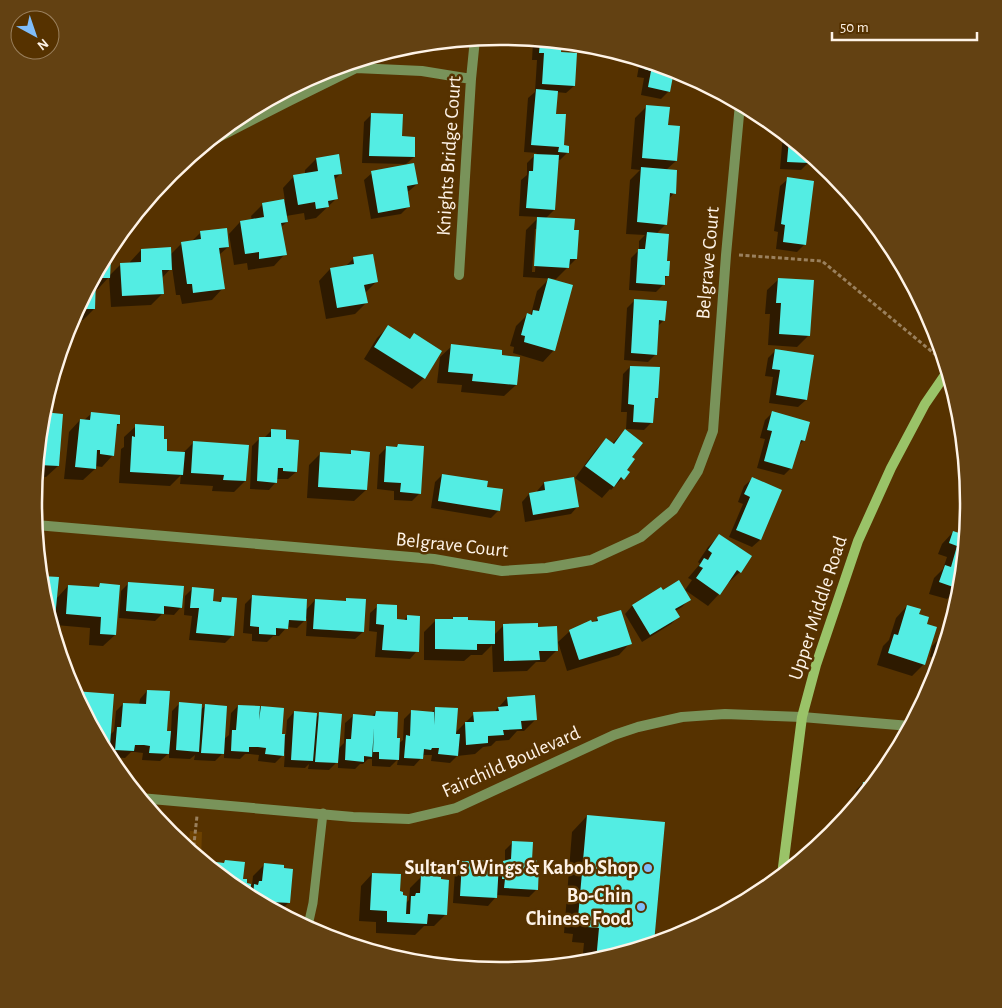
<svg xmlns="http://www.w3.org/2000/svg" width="1002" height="1008" font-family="'Alegreya Sans',sans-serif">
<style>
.green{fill:#6c4100}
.shadow{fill:#0007;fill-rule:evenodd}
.building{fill:#53ede3}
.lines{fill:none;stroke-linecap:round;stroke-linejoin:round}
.path{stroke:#9a805d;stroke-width:3;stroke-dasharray:4 2.5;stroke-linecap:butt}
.lane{stroke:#79935a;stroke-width:9}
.street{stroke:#79935a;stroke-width:10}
.secondary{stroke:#9ac368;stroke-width:10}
.poi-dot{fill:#7fbdfa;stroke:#563200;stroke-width:2}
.labels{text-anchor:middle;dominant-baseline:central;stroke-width:5;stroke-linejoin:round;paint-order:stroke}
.street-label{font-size:20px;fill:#fef3e7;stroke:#563200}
.poi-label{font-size:20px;font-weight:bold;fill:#fef3e7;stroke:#563200;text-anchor:end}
.rim{fill:none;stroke:#fef3e7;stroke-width:2.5}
</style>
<rect width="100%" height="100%" fill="#563200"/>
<path class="green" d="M 190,831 L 202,832 L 201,860 L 188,849 Z"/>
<path class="shadow" d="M 535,40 L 560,43 L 559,53 L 574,86 L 566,93 L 556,92 L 555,115 L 562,146 L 568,152 L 560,160 L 557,160 L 554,210 L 545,219 L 573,231 L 576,259 L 556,279 L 523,277 L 526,230 L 539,217 L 519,216 L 521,180 L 527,175 L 527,163 L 537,153 L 524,152 L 528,98 L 535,92 L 537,60 L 532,60 L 533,42 ZM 535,229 L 538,229 L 535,272 L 532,272 Z
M 640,60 L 673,70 L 669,91 L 661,99 L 641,95 L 644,78 L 637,77 Z
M 647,106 L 667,126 L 676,161 L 666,170 L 674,193 L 668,200 L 666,224 L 656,234 L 666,262 L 668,275 L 664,279 L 664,284 L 656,292 L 629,290 L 631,258 L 639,250 L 639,241 L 645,235 L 626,234 L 630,180 L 640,170 L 631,169 L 635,118 Z
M 371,115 L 401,137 L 414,157 L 406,164 L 362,163 L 364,122 Z
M 783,134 L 811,157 L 808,163 L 801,170 L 780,169 Z
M 338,155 L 341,173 L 334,180 L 337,198 L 316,218 L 305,220 L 304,213 L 286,216 L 287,222 L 281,227 L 285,254 L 274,266 L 248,270 L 247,263 L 234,265 L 229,234 L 240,222 L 252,220 L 251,216 L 263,204 L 285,201 L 283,188 L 294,176 L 305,174 L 305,170 L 316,159 Z
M 372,173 L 417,184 L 409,191 L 406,192 L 409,206 L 401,214 L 371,219 L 364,180 Z
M 788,179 L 805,244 L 797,252 L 776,249 L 778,232 L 774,231 L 780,186 Z
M 201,232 L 228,247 L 219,255 L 223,288 L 212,300 L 182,304 L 180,295 L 176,295 L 172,267 L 162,278 L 163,293 L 151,305 L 111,307 L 109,277 L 98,289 L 94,289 L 94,309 L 83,320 L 72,320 L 105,258 L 109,258 L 109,276 L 121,264 L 130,264 L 130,262 L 141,250 L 170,255 L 182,243 L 191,242 Z
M 372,256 L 376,282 L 365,293 L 366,303 L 355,314 L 326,319 L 319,281 L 330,269 L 345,267 L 353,259 Z
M 779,279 L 808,336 L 797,347 L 768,345 L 770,314 L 765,314 L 767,290 Z
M 548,280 L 554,350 L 543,362 L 513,353 L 514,347 L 510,346 L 516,326 L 527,315 L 529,315 L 531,314 L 537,291 Z
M 635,300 L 664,320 L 657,327 L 656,354 L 648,362 L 624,360 L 627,308 Z
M 388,327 L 424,378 L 412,389 L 364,359 L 377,338 Z
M 452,346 L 501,356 L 516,385 L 504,396 L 461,392 L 462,385 L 437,383 L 440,357 Z
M 776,350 L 806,400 L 798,407 L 769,403 L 773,377 L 765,376 L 768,358 Z
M 630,367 L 657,397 L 653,401 L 652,422 L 644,430 L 626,429 L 627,412 L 621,412 L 623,374 Z
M 772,413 L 804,440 L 797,447 L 791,468 L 784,475 L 757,468 L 765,439 L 760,438 L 765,420 Z
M 43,414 L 58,466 L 46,477 L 36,476 Z
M 91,414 L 119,424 L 116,427 L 113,455 L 102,467 L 95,466 L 95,469 L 83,480 L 64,479 L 69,432 L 80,420 L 84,420 Z
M 136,426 L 162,440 L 165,452 L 183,453 L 194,442 L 245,481 L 234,492 L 212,491 L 213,486 L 180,484 L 181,475 L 170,486 L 119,483 L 121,449 L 124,447 L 124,437 Z
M 272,430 L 284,440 L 296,472 L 288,479 L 276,479 L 276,482 L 269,490 L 250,489 L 252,446 L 260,438 L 264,438 Z
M 625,430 L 631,458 L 625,470 L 628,472 L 611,490 L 610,489 L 602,498 L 575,478 L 595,451 L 606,439 L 612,444 Z
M 398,445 L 420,493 L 412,501 L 394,500 L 394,491 L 377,489 L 379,455 L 387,447 L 396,448 Z
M 352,452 L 366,490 L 354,501 L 307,498 L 309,465 L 321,453 L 348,455 Z
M 442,475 L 485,488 L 499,510 L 491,518 L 431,508 L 435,482 Z
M 752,479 L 760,540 L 752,547 L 729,537 L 743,504 L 738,502 L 744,486 Z
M 544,483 L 578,506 L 571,514 L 525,522 L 522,502 L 529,494 L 537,493 L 537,491 Z
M 968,509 L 966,531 L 959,528 Z
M 953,532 L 965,536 L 960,585 L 947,599 L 929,594 L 934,578 L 943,569 L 947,557 L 938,554 L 942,544 Z
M 719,536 L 740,572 L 728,583 L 727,583 L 719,594 L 708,606 L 685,590 L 692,580 L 688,578 L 700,564 L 698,562 L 708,547 Z
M 41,577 L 57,578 L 56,599 L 68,586 L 97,588 L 100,585 L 115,635 L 103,646 L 89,645 L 90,628 L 55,625 L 56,616 L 51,621 L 43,595 Z
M 129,583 L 181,607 L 174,615 L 162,614 L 155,621 L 119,618 L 121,591 Z
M 193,588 L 211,602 L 218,603 L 222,598 L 233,635 L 225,643 L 189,640 L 192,616 L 184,615 L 185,596 Z
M 661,589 L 663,592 L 689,599 L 682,607 L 675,611 L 678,617 L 671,624 L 642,642 L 625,614 L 632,606 Z
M 253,596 L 305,611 L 315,600 L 344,602 L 347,599 L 363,632 L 355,639 L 306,636 L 307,618 L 297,628 L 287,627 L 279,636 L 273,636 L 267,642 L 252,641 L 252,634 L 243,633 L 245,604 Z
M 378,606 L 395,620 L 403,621 L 408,616 L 417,651 L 410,659 L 375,657 L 377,632 L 369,631 L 370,613 Z
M 907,606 L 918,615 L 926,624 L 924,664 L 912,676 L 877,665 L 883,646 L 889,640 L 896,618 Z
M 453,618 L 467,622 L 494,635 L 503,626 L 537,628 L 557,650 L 545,662 L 536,662 L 527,671 L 493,672 L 492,645 L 482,655 L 471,655 L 464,661 L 424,660 L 424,632 L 436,620 L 451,621 Z
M 598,618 L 630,643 L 619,655 L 567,671 L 558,642 L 570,631 L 593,624 Z
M 949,629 L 936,671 L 935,671 L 937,658 L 930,657 L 932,646 Z
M 147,691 L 166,732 L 171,732 L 172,711 L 180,703 L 200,710 L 205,706 L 223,740 L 229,735 L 231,713 L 238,706 L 282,709 L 281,735 L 286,735 L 287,720 L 294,712 L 315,718 L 320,714 L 338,749 L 344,743 L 345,723 L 353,716 L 371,717 L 376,712 L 398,744 L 403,740 L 404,719 L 412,711 L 431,713 L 436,708 L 454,734 L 474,714 L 495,712 L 496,710 L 507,698 L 536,719 L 524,731 L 517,731 L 509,740 L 496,741 L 491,746 L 483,747 L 475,754 L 457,756 L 450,763 L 431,761 L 432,755 L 424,755 L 414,766 L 397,765 L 398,759 L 390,767 L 372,766 L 372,759 L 368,759 L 363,764 L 360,764 L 355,769 L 338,768 L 338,761 L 329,770 L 308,769 L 309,764 L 305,768 L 284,767 L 285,753 L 275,763 L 258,761 L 259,755 L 250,754 L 245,754 L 240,759 L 224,758 L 224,752 L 215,761 L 194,760 L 195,755 L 190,759 L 169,758 L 169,753 L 160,761 L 142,760 L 143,753 L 135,752 L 131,752 L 125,758 L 109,757 L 109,744 L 105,749 L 75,693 L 112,695 L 109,736 L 114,731 L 116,711 L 123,704 L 139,705 L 140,699 Z
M 881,770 L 884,770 L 873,784 L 874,778 Z
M 863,783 L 873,784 L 854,807 L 856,790 Z
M 587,816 L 663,823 L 653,944 L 592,962 L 582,963 L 584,943 L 572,942 L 573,934 L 564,933 L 572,832 Z
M 513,842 L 531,861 L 536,890 L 529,897 L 496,895 L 495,898 L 488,906 L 453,903 L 455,870 L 462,862 L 490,864 L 497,868 L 505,862 L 505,850 Z
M 225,862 L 245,884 L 252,885 L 253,876 L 264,865 L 291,870 L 288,903 L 279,912 L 241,892 L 212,868 L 216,864 L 223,864 Z
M 372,874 L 399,892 L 405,904 L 409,900 L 410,888 L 421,877 L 445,915 L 434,926 L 424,926 L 415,935 L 376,933 L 376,922 L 359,921 L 361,886 Z
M 442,964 L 501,971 L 441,965 Z"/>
<path class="building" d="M 540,41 L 562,43 L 561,52 L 577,53 L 575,86 L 542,84 L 544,53 L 539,53 Z
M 645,62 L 674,71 L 670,92 L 648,87 L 651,71 L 644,69 Z
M 536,89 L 558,91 L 556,114 L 566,114 L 564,145 L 569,146 L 569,153 L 558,152 L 559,147 L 531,145 Z
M 646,105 L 670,107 L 668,125 L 680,126 L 677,161 L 642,158 Z
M 371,113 L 403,114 L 402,136 L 415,137 L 415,157 L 369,156 Z
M 789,139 L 812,157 L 810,163 L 787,162 Z
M 339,154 L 342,174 L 334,175 L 338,199 L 328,201 L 329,207 L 316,209 L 315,202 L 298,205 L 293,175 L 318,171 L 316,158 Z
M 534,154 L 559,155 L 555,210 L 526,208 L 529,171 L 533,171 Z
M 414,163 L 418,184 L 407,186 L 410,207 L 378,213 L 371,171 Z
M 641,167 L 677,170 L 676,194 L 670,193 L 667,225 L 637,222 Z
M 787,177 L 814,181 L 806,245 L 783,242 L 785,225 L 781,224 Z
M 284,199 L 288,222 L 281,223 L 287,255 L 259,259 L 259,252 L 245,254 L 240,221 L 264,217 L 262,203 Z
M 537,217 L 575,219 L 574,230 L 579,230 L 577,259 L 570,259 L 569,268 L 534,266 Z
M 227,228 L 229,247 L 219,248 L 225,289 L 193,293 L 192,284 L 187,284 L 181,242 L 201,239 L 200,231 Z
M 647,232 L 669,234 L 667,261 L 670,261 L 669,276 L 665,276 L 665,285 L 636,283 L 638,249 L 645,249 Z
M 171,247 L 172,270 L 162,270 L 164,294 L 122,296 L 120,263 L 141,262 L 141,249 Z
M 373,254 L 378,282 L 364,285 L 368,303 L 337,308 L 330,268 L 354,264 L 353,257 Z
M 106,257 L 111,257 L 110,278 L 96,278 L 95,309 L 78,309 Z
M 548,278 L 573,285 L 555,351 L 524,342 L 525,336 L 521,335 L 527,313 L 532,315 L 533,310 L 539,311 Z
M 778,278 L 814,280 L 810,336 L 779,334 L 781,303 L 776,303 Z
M 634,299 L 667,301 L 665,321 L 659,320 L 657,355 L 631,353 Z
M 388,325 L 410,339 L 414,333 L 442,351 L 425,379 L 374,347 Z
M 451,344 L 502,350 L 502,355 L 520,357 L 517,385 L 472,381 L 473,374 L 448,372 Z
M 775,349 L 814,355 L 807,400 L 776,395 L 780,370 L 772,369 Z
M 630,366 L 660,367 L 658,398 L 655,398 L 653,423 L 633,422 L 634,405 L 628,404 Z
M 772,411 L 810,422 L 805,441 L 801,440 L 792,469 L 764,461 L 772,431 L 767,430 Z
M 43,412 L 63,414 L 59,466 L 38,465 Z
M 91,412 L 120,415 L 120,424 L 117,424 L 114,456 L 100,454 L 100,450 L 97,450 L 96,469 L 75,467 L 80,419 L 90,420 Z
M 135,424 L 164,426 L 164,439 L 167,439 L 167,451 L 185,452 L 183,475 L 130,472 L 132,436 L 135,437 Z
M 271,429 L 286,430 L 286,439 L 299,440 L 297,472 L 283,471 L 283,468 L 278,468 L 277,483 L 257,481 L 259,437 L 271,437 Z
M 625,429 L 643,443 L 632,457 L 635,459 L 627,470 L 630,472 L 624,480 L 621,477 L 614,487 L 585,466 L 606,438 L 614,444 Z
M 193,441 L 249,445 L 246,481 L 223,480 L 224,475 L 191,473 Z
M 398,444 L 424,446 L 421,494 L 400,492 L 401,483 L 384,482 L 386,446 L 397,447 Z
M 351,450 L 370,452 L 367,490 L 318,487 L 320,452 L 351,454 Z
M 442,474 L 488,481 L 487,487 L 503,489 L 500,511 L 438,501 Z
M 574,477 L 579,507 L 533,515 L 529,493 L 545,490 L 544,482 Z
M 752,477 L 782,490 L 761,540 L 736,530 L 750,497 L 744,494 Z
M 953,531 L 965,535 L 959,589 L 939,582 L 945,565 L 951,567 L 957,546 L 949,543 Z
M 719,534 L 752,556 L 741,573 L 737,570 L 720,595 L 696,578 L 703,568 L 699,566 L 704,558 L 708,560 L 712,553 L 708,550 Z
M 41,576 L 59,577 L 55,618 L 50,618 L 43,595 Z
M 679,580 L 691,600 L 675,609 L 680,617 L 650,635 L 632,605 L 661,587 L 663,590 Z
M 128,582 L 184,586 L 182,608 L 164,606 L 164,614 L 126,611 Z
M 100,583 L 120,585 L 116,635 L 100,634 L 101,617 L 66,614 L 68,585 L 99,587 Z
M 192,587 L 214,589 L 213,601 L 221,602 L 222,597 L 237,598 L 234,636 L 196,633 L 199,608 L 190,608 Z
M 252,595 L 307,599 L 306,621 L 289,620 L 288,629 L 276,628 L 276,635 L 259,634 L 259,627 L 250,626 Z
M 346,598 L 366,599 L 364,632 L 313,629 L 315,599 L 346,601 Z
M 377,604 L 397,605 L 397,619 L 407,620 L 407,615 L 420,616 L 419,652 L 382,650 L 384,625 L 376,624 Z
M 907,605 L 921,609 L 919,614 L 929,617 L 927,624 L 937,627 L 925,665 L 888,653 L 894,634 L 898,635 Z
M 621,610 L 632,644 L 579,660 L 569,630 L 591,620 L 592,622 L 598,621 L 597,617 Z
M 453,617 L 468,617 L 468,620 L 495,621 L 495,644 L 477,644 L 477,650 L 435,649 L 435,619 L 453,619 Z
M 538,623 L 538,627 L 557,626 L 558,651 L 539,651 L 540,660 L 504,661 L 503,624 Z
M 943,633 L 947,634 L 944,647 L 941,646 Z
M 147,690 L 170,691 L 167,731 L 171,731 L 169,754 L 149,753 L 150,746 L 144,745 L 135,745 L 134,751 L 115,750 L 117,727 L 121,727 L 123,703 L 146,704 Z
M 74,691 L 114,694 L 110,745 L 102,744 Z
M 535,695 L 537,720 L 521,721 L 522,729 L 503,730 L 504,735 L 488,736 L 488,743 L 466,745 L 465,722 L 474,722 L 473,712 L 499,711 L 498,707 L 508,706 L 507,697 Z
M 179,702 L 202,704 L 199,752 L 176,750 Z
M 205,704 L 227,706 L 224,754 L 201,753 Z
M 238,705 L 260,706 L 259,720 L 261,706 L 284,708 L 282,734 L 285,734 L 284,756 L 265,754 L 266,748 L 258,747 L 249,747 L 249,752 L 231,751 L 232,730 L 236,730 Z
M 435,707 L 458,708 L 456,734 L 460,734 L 458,756 L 438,754 L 439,748 L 432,748 L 431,750 L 424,749 L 423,759 L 404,758 L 406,735 L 410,736 L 411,710 L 434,712 L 434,725 Z
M 294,711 L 317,713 L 313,761 L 291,760 Z
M 376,711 L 398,712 L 397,738 L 400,738 L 399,760 L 379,759 L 379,752 L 373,752 L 374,728 L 372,757 L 364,756 L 364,762 L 345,760 L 346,739 L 351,739 L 353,714 L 375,716 Z
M 319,712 L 342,714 L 338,763 L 315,762 Z
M 863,782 L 874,783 L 861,798 Z
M 587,815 L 665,822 L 654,943 L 596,961 L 599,928 L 587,927 L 587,919 L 578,918 Z
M 512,841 L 533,842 L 532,860 L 537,860 L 536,863 L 539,864 L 538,890 L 504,888 L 505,879 L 502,879 L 503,861 L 511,859 Z
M 471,859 L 491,861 L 491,863 L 499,863 L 497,898 L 460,896 L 462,861 L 470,861 Z
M 225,860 L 245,862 L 243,879 L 247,879 L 247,883 L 251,884 L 250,897 L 241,892 L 215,871 L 216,862 L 224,863 Z
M 264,863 L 284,865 L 284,868 L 293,869 L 290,903 L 271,902 L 271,908 L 253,898 L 254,884 L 258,885 L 259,881 L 262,881 Z
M 372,873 L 401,874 L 400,891 L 403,892 L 403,895 L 407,896 L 406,914 L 410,914 L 411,896 L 415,896 L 416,893 L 420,893 L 421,875 L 441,877 L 441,879 L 449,880 L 447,915 L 428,914 L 427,924 L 387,922 L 387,911 L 370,910 Z
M 441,963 L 480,968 L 480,969 L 441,965 Z"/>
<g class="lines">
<path class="path" d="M 739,255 L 822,261 L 942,360
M 193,853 L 197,816"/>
<path class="lane" d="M 305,927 L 309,921 L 313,903 L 323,813"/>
<path class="street" d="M 209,142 L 289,101 L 356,68 L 422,71 L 471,79
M 459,275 L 471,79 L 475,39
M 36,525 L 434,559 L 502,571 L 546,568 L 591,560 L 641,537 L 673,510 L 698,471 L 713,431 L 726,255 L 740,104
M 140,798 L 353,817 L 409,819 L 456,808 L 614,735 L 638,727 L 682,717 L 725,714 L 802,717 L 910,726"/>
<path class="secondary" d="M 782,875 L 802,717 L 816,665 L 858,541 L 891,468 L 925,404 L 947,372"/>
</g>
<g class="poi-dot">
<circle cx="648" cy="868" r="5"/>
<circle cx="641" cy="907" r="5"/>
</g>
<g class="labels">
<g class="street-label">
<text transform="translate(449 156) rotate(-86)">Knights Bridge Court</text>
<text transform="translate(708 263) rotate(-85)">Belgrave Court</text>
<text transform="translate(452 545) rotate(6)">Belgrave Court</text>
<text transform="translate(818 608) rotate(-72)">Upper Middle Road</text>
<text transform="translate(511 762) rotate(-24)">Fairchild Boulevard</text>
</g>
<g class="poi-label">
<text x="638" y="868">Sultan's Wings &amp; Kabob Shop</text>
<text x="631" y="896">Bo-Chin<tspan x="631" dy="23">Chinese Food</tspan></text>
</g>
</g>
<path d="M0 0H1002V1008H0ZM500 45H502A458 458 0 0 1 960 503V504A458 458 0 0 1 502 962H500A458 458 0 0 1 42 504V503A458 458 0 0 1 500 45Z" fill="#634112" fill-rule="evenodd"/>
<path class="rim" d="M500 45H502A458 458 0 0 1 960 503V504A458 458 0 0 1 502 962H500A458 458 0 0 1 42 504V503A458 458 0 0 1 500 45Z"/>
<g transform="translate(35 35) rotate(140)"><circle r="24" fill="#563200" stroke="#997f5c"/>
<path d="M0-4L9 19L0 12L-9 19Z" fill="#7fbdfa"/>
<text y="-8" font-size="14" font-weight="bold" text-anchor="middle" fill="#fef3e7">N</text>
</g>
<path d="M832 32v8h145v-8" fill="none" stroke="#fef3e7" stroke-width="2.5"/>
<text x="840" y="32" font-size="15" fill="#fef3e7" stroke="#563200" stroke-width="4" paint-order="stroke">50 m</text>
</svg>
